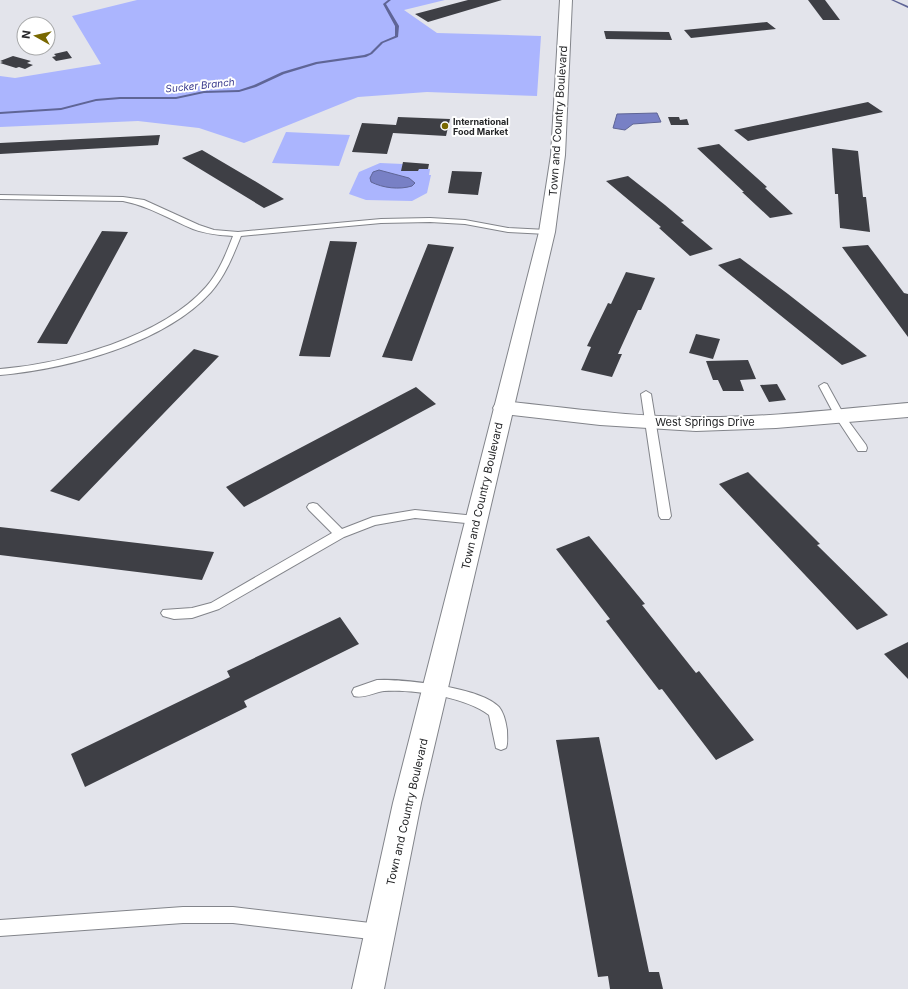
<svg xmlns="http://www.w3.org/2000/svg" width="908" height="989" font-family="Inter,sans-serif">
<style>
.green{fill:#abb5fe}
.water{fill:#7880c5;stroke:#5f6596}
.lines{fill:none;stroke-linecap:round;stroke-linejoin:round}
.stream{fill:#5f6596;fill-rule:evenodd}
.building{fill:#3e3f45}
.service-casing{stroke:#82848a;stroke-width:2}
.minor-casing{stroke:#82848a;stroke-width:2}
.tertiary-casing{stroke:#82848a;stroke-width:2}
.service{fill:#fff;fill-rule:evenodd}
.minor{fill:#fff;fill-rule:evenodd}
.tertiary{fill:#fff;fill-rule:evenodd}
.poi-dot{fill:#796800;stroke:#fff;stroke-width:1.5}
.labels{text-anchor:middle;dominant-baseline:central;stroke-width:4;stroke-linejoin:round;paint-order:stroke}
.far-poi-label{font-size:9px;font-weight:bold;fill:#242527;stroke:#fff;text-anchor:start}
.far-water-label{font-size:10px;font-style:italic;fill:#393a8d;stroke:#fff}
.street-label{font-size:11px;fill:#242527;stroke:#fff}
</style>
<rect width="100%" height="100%" fill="#e3e4eb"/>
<path class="green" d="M 137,0 L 445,0 L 404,10 L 437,33 L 541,36 L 537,96 L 427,92 L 358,97 L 244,143 L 199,128 L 138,121 L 0,127 L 0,76 L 15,78 L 101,64 L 72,16 Z
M 286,132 L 350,135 L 339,166 L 272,163 Z
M 380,163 L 403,164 L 402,171 L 418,171 L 419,169 L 430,169 L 429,175 L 431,175 L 427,193 L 412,201 L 366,200 L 349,194 L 359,172 Z"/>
<path class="water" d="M 657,113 L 661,122 L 633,124 L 625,130 L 613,128 L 617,114 Z
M 379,170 L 409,178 L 415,183 L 412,186 C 399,190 383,188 371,182 L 370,178 L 373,172 Z"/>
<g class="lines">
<path class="stream" d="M 388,0 L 391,0 L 386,4 L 399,26 L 398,37 L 383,43 L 372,54 L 366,57 L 317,64 L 284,74 L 256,87 L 239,92 L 204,93 L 176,99 L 120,99 L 96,101 L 61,110 L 0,114 L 0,112 L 61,108 L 96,99 L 120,97 L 176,97 L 204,91 L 239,90 L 254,85 L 282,72 L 316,62 L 364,55 L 370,53 L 381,42 L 395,36 L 395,26 L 383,4 Z
M 891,0 L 894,0 L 908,6 L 908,8 Z"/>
</g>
<path class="building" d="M 468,0 L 502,0 L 428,22 L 415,14 Z
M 808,0 L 825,0 L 840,20 L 823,20 Z
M 767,22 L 776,29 L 691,38 L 684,30 Z
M 604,31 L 669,32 L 672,40 L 606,39 Z
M 67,51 L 72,58 L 56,61 L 52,57 L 56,56 L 54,54 Z
M 13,56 L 31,61 L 27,63 L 33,65 L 25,69 L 19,67 L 16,68 L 0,63 L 3,62 L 0,61 Z
M 868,102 L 883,112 L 748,141 L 734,130 Z
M 398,117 L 450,119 L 446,136 L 393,133 L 387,154 L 352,152 L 362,123 L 396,125 Z
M 668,117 L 679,117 L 680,120 L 687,119 L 689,125 L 671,125 Z
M 160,135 L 158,145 L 0,154 L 0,143 Z
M 719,144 L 767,187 L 765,188 L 793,214 L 770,218 L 742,192 L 744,192 L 697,148 Z
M 832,148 L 858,151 L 863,197 L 866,197 L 870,232 L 840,228 L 838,194 L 835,194 Z
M 202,150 L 253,180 L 284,199 L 264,208 L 182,158 Z
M 403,162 L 429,164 L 428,169 L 419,169 L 418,171 L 401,171 Z
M 452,171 L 482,172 L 478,195 L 448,193 Z
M 628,176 L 665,205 L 684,221 L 681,222 L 713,249 L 690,256 L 659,228 L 661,227 L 606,181 Z
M 102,231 L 128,232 L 67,344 L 37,343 Z
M 330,241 L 357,242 L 330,357 L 299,356 Z
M 428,244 L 454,247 L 412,361 L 382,357 Z
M 868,245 L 904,293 L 908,294 L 908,337 L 842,247 Z
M 740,258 L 788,294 L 867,356 L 842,365 L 718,265 Z
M 626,272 L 655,278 L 641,310 L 638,310 L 618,354 L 622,354 L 612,377 L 581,370 L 591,347 L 587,346 L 608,303 L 611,304 Z
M 696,334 L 720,339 L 713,359 L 689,353 Z
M 194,349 L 219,356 L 79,501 L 50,491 Z
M 748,360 L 756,379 L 740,380 L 744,391 L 723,391 L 718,380 L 713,380 L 706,361 Z
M 777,384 L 786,400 L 769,402 L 760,385 Z
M 416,387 L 436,404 L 244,507 L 226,487 Z
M 748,472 L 820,544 L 817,545 L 888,615 L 857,630 L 719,484 Z
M 0,527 L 61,534 L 214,552 L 202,580 L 0,555 Z
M 589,536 L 645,604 L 642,605 L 696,673 L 699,671 L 754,740 L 716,760 L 662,689 L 659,690 L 606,621 L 610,619 L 556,549 Z
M 340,617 L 359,644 L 244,701 L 247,707 L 85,787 L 71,754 L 230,677 L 227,671 Z
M 908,642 L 908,679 L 884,654 Z
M 599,737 L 649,972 L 659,972 L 663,989 L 610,989 L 608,976 L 598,977 L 556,740 Z"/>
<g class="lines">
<g class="service-casing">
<path id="service" d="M 0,195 L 123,197 L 144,200 L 199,225 L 214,230 L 238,232 L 381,219 L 430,218 L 465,220 L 508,228 L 547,230 L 551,232 L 547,234 L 508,232 L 465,224 L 430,222 L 381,223 L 241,236 C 233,256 225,276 211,292 C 164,344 67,369 0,375 L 0,369 C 64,364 162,337 206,287 C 219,272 226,254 233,236 C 219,235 206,234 193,229 C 169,219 149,206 123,201 L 0,199 Z
M 824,383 L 827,384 L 844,415 L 866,445 L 867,448 L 866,451 L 858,451 L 835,416 L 819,386 Z
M 646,391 L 651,394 L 671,516 L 669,519 L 661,519 L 659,516 L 641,394 Z
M 313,503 L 317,504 L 342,529 L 373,517 L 415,510 L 476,516 L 480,517 L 482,520 L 480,523 L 476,524 L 415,518 L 375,525 L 344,537 L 219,609 L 192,618 L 174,619 L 163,616 L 161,613 L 163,610 L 192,608 L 211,603 L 332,533 L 309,510 L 307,507 L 309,504 Z
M 377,680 C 403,679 481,687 499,707 C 504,713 506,723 507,730 C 507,737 508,743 506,748 L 501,750 L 496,748 L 489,715 C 466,697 413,689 384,691 C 375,692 363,699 354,696 L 352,692 L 354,688 Z
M 183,907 L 233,907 L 379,924 L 385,926 L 387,932 L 385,938 L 379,940 L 233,923 L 183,923 L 0,936 L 0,920 Z"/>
</g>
<g class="minor-casing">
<path id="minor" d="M 503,401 C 567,408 632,417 696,417 C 767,418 838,409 908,403 L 908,417 L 776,428 L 696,431 L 600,425 L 496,413 L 493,408 L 496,403 Z"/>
</g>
<g class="tertiary-casing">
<path id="tertiary" d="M 560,0 L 572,0 L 565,155 L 555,232 L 421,803 L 384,989 L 352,989 L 393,803 L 539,232 L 551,155 Z"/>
</g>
<use href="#service" class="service"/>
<use href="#minor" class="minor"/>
<use href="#tertiary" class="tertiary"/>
</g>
<circle class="poi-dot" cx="445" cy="126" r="4"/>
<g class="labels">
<g class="far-poi-label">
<text x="453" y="121">International<tspan x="453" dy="10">Food Market</tspan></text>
</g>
<g class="far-water-label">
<text transform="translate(200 85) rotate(-6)">Sucker Branch</text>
</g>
<g class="street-label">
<text transform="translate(558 121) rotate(-86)">Town and Country Boulevard</text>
<text x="705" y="422">West Springs Drive</text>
<text transform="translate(482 496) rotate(-77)">Town and Country Boulevard</text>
<text transform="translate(407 812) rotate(-77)">Town and Country Boulevard</text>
</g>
</g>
<g transform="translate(36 36) rotate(278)"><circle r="19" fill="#ffffff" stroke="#a7a8a9"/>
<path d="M0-3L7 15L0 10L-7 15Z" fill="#796800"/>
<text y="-6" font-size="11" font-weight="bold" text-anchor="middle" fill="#242527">N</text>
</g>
</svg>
